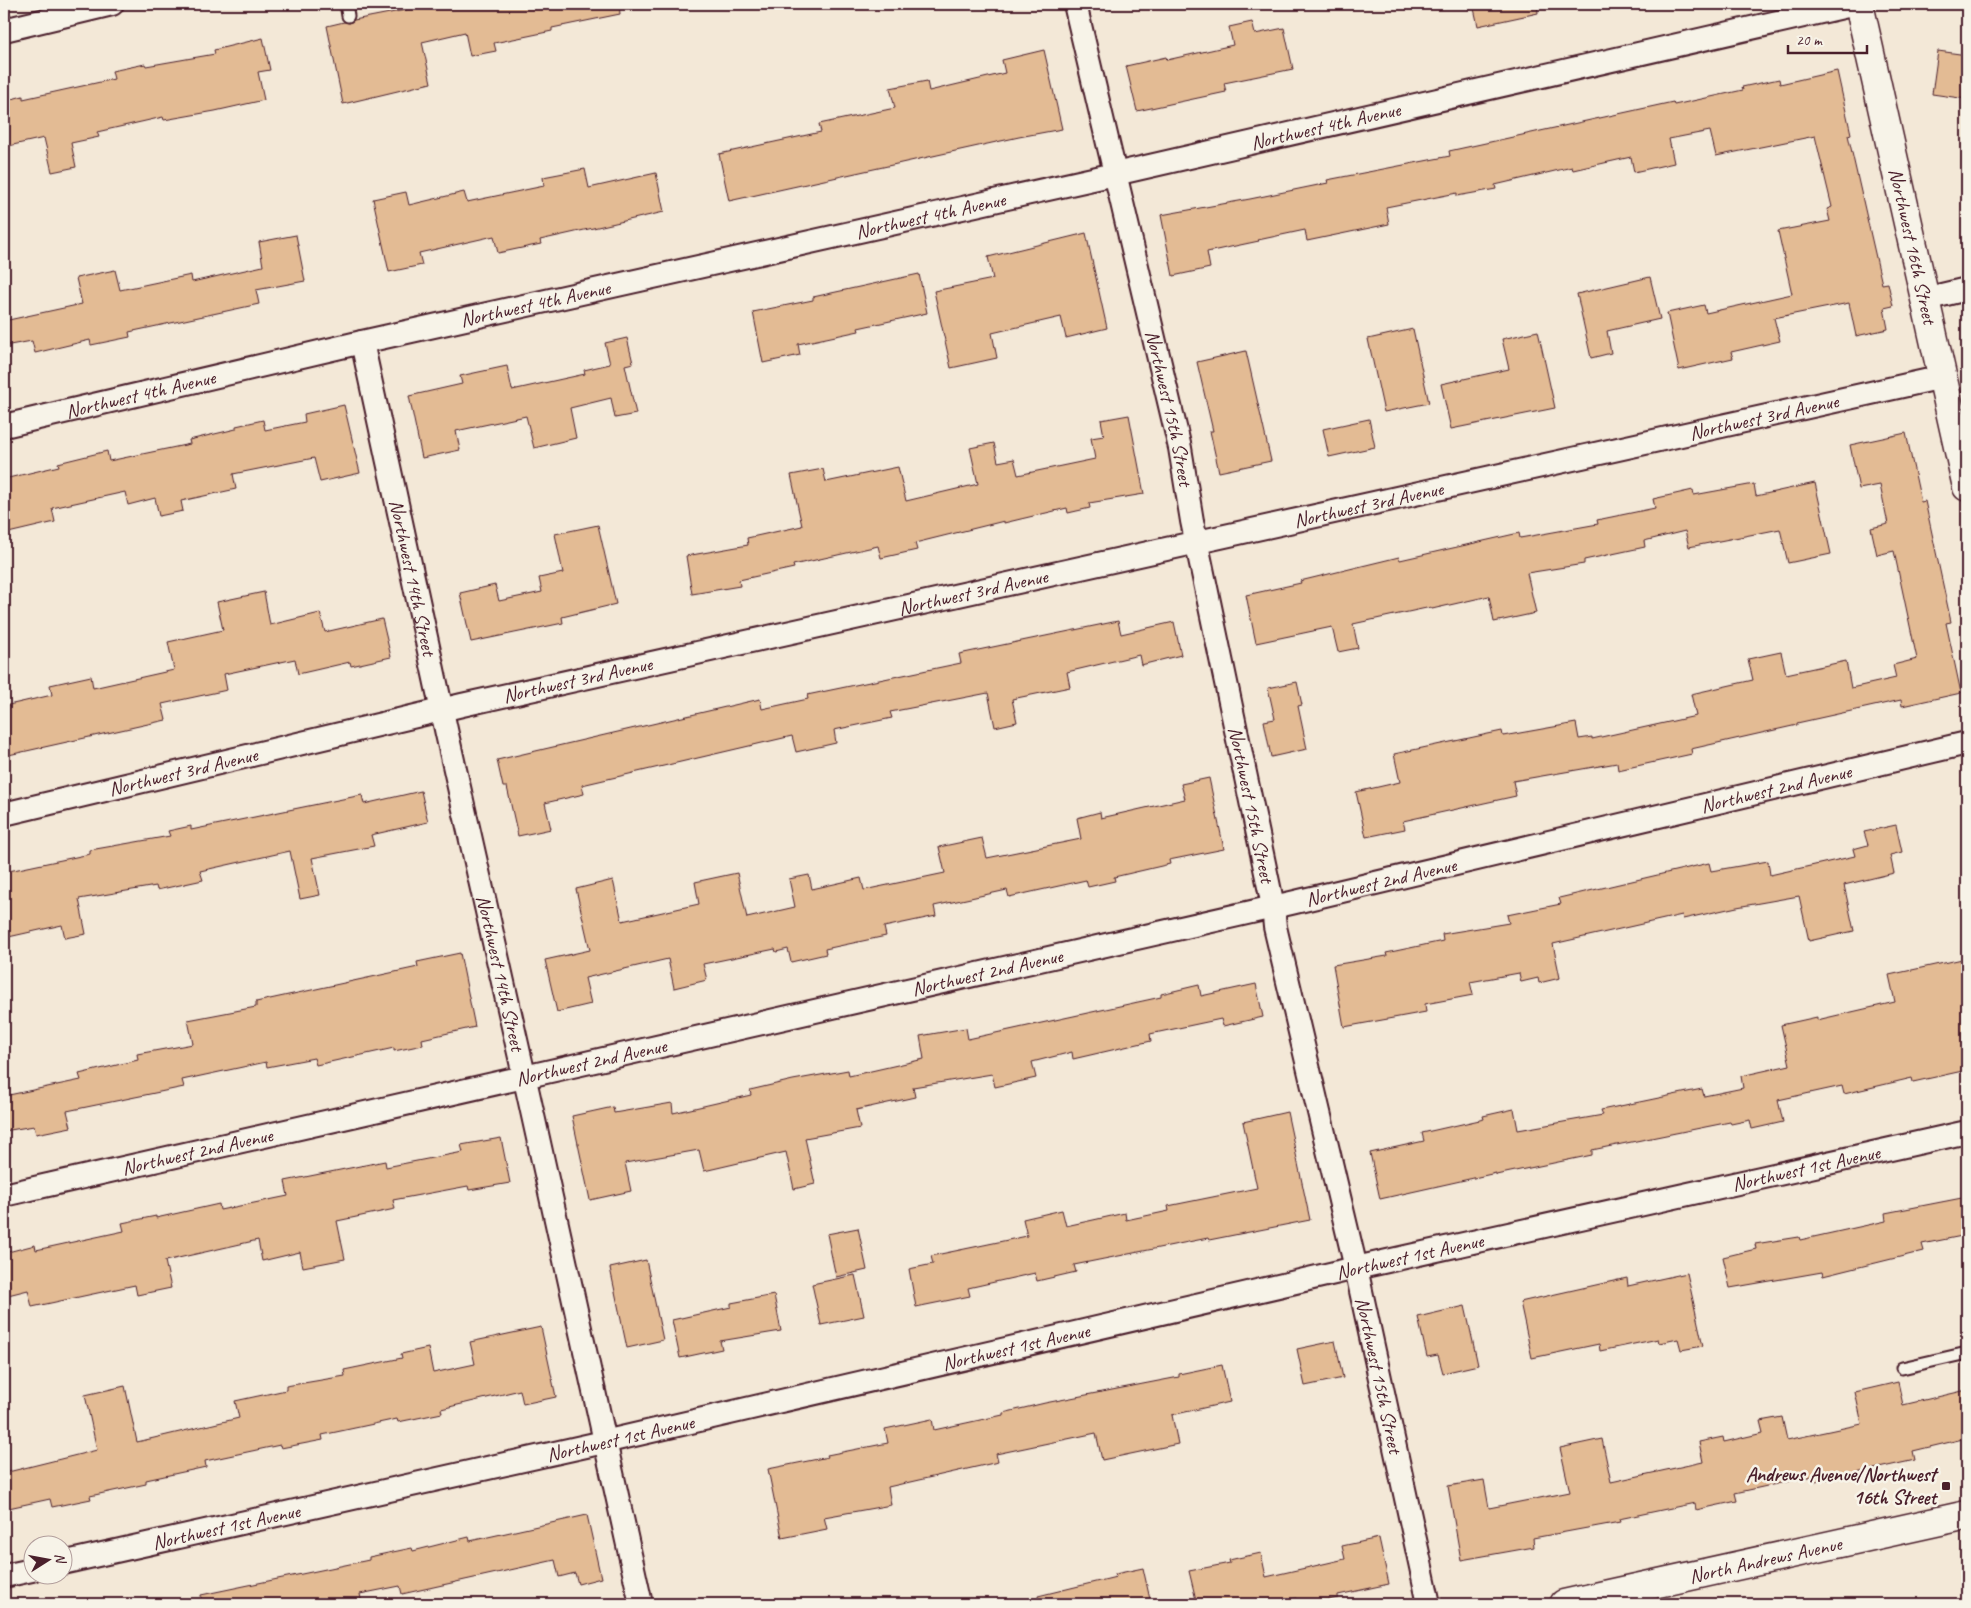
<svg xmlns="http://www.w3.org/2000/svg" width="1971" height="1608" font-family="Caveat,sans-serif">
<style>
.building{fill:#e3bb94;stroke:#4a1f2b}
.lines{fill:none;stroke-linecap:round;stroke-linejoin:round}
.lane-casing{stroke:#4a1f2b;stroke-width:15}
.street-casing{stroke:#4a1f2b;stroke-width:26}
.secondary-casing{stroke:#4a1f2b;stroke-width:31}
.lane{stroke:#f7f3e8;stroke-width:11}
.street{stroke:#f7f3e8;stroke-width:22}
.secondary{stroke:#f7f3e8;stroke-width:28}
.poi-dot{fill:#4a1f2b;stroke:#f7f3e8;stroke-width:2}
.labels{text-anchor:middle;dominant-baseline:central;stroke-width:5;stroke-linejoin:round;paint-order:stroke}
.street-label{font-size:20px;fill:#4a1f2b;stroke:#f7f3e8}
.poi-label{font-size:20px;font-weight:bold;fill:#4a1f2b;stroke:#f7f3e8;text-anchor:end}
</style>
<rect width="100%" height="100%" fill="#f3e8d7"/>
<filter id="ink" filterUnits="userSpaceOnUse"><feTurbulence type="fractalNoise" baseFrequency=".02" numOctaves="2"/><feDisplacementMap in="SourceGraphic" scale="10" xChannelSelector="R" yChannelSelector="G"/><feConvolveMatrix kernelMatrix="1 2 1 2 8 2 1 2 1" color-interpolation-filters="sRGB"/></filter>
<g filter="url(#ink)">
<path class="building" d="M 436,4 L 619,4 L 620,14 L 552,28 L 552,31 L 494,43 L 496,51 L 470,56 L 465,32 L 422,42 L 431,83 L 343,104 L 327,26 L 344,22 L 350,23 L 354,20 Z
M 1473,4 L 1537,4 L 1538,13 L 1478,26 Z
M 1252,22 L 1255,34 L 1284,28 L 1293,69 L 1224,83 L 1226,92 L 1137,111 L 1126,66 L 1166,57 L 1167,60 L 1233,45 L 1229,27 Z
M 263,38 L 270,70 L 258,72 L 264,100 L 215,111 L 164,120 L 163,117 L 97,132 L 99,137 L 71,143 L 76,167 L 52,172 L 44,138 L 4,147 L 4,101 L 23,96 L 23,99 L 114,79 L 112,71 L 145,64 L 146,66 L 215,54 L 214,50 Z
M 1044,50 L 1062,129 L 1019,137 L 729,201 L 719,154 L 821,132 L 819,124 L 895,108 L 890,88 L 927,81 L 929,91 L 1005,73 L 1002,60 Z
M 1938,51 L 1967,55 L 1967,99 L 1932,94 Z
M 1837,71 L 1851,134 L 1848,135 L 1882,284 L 1888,283 L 1893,306 L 1884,308 L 1888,329 L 1856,336 L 1849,303 L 1774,318 L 1780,341 L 1731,352 L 1733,358 L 1679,370 L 1667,313 L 1704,305 L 1706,313 L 1792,294 L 1778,231 L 1830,221 L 1827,209 L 1832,207 L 1815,136 L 1716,156 L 1710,131 L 1669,139 L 1674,163 L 1634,172 L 1631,157 L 1573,170 L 1572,167 L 1495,185 L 1496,189 L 1457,196 L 1457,193 L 1386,207 L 1389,224 L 1307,241 L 1305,230 L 1258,240 L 1259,241 L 1207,252 L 1210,268 L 1173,276 L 1161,215 L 1250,199 L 1328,183 L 1327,180 L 1450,156 L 1449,151 L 1673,102 L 1674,105 L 1743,90 L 1742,87 L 1779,79 L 1780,84 Z
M 585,169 L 589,188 L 656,173 L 664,212 L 540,240 L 541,244 L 498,253 L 494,236 L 419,253 L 422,265 L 389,272 L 373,199 L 406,192 L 409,205 L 464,192 L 467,202 L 544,186 L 543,177 Z
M 1086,233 L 1107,328 L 1066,338 L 1061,317 L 992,333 L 997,358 L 951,368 L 934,291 L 993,279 L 988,257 Z
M 296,235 L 305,281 L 256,290 L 259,304 L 129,332 L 130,337 L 91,345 L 90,340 L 35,353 L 32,341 L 4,346 L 4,321 L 82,304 L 76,278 L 115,270 L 120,290 L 191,275 L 192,282 L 263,266 L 259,242 Z
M 919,274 L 927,313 L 858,328 L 859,331 L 798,344 L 800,355 L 763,363 L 753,312 L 813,300 L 813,297 Z
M 1650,277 L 1660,319 L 1607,331 L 1611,353 L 1591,358 L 1577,294 Z
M 1413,329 L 1429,403 L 1384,412 L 1368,339 Z
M 1538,331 L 1555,408 L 1451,429 L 1441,384 L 1509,369 L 1502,339 Z
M 627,338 L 633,363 L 625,365 L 636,414 L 615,418 L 611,398 L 570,408 L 576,438 L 534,448 L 526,416 L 456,431 L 460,450 L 422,458 L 409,396 L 462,384 L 460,376 L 507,366 L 512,390 L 585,374 L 584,370 L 610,364 L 605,343 Z
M 1246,351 L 1271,461 L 1219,472 L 1210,431 L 1213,431 L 1197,362 Z
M 344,405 L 360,473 L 320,482 L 314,458 L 233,474 L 236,489 L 181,501 L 183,511 L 159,516 L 155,498 L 128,505 L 125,492 L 52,508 L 55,522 L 4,534 L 4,479 L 59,466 L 58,463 L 107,451 L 109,461 L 190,444 L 189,440 L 236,429 L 236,426 L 263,420 L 265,430 L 305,422 L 304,414 Z
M 1129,415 L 1144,494 L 1089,503 L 1090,508 L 1068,513 L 1067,508 L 1004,523 L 1004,521 L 915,543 L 917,550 L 881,558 L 878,546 L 793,565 L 794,568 L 739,580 L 740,586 L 692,594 L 686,556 L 748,545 L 747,538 L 802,526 L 791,475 L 823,469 L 826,482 L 898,467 L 906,501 L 978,484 L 970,448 L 994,443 L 998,462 L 1014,459 L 1018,475 L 1095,459 L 1091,438 L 1104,436 L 1101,420 Z
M 1369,419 L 1375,447 L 1329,457 L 1323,429 Z
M 1906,433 L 1921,502 L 1925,501 L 1951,622 L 1946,623 L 1961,693 L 1902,706 L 1901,700 L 1797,723 L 1797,725 L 1691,749 L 1692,754 L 1618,770 L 1617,763 L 1513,781 L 1516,796 L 1403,821 L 1405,829 L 1366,837 L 1356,792 L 1400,782 L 1394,754 L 1502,731 L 1503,736 L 1576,723 L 1579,739 L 1592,737 L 1592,739 L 1696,716 L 1691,694 L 1753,680 L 1748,659 L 1781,652 L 1786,674 L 1846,661 L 1851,688 L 1896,678 L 1893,665 L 1917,659 L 1894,551 L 1877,555 L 1871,528 L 1888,524 L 1880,485 L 1859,489 L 1850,445 Z
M 1815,483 L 1831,554 L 1788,563 L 1780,529 L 1689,547 L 1685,531 L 1644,541 L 1645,547 L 1584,560 L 1584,564 L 1527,573 L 1536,613 L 1494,622 L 1489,596 L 1432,609 L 1431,607 L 1353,624 L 1358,648 L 1338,652 L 1332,627 L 1256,643 L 1246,595 L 1301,583 L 1300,581 L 1399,557 L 1400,560 L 1519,533 L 1520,538 L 1598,524 L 1597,520 L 1655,508 L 1653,499 L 1693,490 L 1694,495 L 1754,484 L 1756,496 Z
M 598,525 L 616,604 L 562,617 L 563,623 L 471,642 L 460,593 L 495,585 L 499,601 L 542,592 L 539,578 L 563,573 L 555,534 Z
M 264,592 L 270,625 L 320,613 L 325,632 L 382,619 L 391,657 L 351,666 L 350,662 L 298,674 L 295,659 L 224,674 L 227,690 L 162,704 L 166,720 L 4,756 L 4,706 L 52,695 L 50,685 L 91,676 L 93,688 L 174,670 L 168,642 L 223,630 L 217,602 Z
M 1118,621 L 1121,634 L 1174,622 L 1181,655 L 1141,665 L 1139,655 L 1067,672 L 1070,687 L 1012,699 L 1017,722 L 995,727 L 988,693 L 890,712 L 892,718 L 834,730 L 836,743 L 796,752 L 792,736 L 582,785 L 584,794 L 545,803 L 551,829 L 518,836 L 507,787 L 503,787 L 497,760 L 760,699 L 762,709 L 808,699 L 807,695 L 961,663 L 959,654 Z
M 1297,682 L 1302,705 L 1298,706 L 1307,749 L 1271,757 L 1264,721 L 1275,719 L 1268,688 Z
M 1209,778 L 1224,849 L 1169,860 L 1170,864 L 1114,877 L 1115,881 L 1088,887 L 1086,880 L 1009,897 L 1007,890 L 934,906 L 936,916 L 884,927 L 886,936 L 825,949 L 826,954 L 791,962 L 788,949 L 776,952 L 775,949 L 703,964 L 707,980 L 674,988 L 668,959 L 585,978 L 591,1004 L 557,1012 L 545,960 L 590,950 L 576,889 L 613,880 L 622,921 L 699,904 L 695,882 L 737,873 L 747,918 L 795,907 L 789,879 L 809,875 L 812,889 L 861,878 L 864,890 L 945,873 L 939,847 L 982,838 L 987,858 L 1081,839 L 1077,818 L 1100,812 L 1101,818 L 1185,799 L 1181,784 Z
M 421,791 L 428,822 L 371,835 L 374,846 L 312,858 L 320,895 L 300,899 L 290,851 L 200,871 L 203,880 L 157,890 L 156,886 L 79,899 L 86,934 L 65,938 L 62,925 L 4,938 L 4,872 L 90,854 L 90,850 L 170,836 L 168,831 L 191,826 L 191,830 L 362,795 L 364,804 Z
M 1896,825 L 1902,852 L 1890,855 L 1894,873 L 1844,885 L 1854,931 L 1809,941 L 1799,896 L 1737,907 L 1683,919 L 1682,915 L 1553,944 L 1560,978 L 1539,983 L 1538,978 L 1521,982 L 1519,973 L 1470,982 L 1473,995 L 1425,1004 L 1426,1012 L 1344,1027 L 1333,965 L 1387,956 L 1386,953 L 1443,941 L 1442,934 L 1509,923 L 1507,915 L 1561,904 L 1559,898 L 1709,863 L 1711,871 L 1768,861 L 1770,875 L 1855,856 L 1853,849 L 1868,845 L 1864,832 Z
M 460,953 L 475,1027 L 422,1039 L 423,1045 L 394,1051 L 394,1048 L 316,1065 L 314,1058 L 267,1067 L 266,1062 L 182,1080 L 184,1087 L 67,1111 L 71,1127 L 36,1134 L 34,1126 L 4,1131 L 4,1096 L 81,1080 L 79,1074 L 138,1060 L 137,1054 L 193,1044 L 188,1020 L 256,1007 L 256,1002 L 418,967 L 417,962 Z
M 1967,958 L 1967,1070 L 1913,1082 L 1912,1078 L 1844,1094 L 1842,1086 L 1778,1100 L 1783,1122 L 1752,1129 L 1750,1120 L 1731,1124 L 1730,1122 L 1592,1150 L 1592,1155 L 1496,1175 L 1496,1173 L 1380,1199 L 1370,1153 L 1424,1141 L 1422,1133 L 1484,1119 L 1483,1116 L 1514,1109 L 1518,1130 L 1603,1115 L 1601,1110 L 1702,1089 L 1704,1096 L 1743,1088 L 1741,1076 L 1790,1065 L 1781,1025 L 1817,1017 L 1817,1020 L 1895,1002 L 1889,975 Z
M 1256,984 L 1263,1017 L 1223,1026 L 1221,1019 L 1150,1034 L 1151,1041 L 1073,1059 L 1072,1052 L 1032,1062 L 1036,1078 L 995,1087 L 992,1074 L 913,1087 L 915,1097 L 856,1110 L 860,1128 L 805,1138 L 815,1184 L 794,1189 L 786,1152 L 704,1171 L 699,1150 L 625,1163 L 631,1191 L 590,1200 L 572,1116 L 613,1107 L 614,1113 L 672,1103 L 673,1113 L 751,1095 L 750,1090 L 793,1080 L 848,1070 L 849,1076 L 924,1059 L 920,1036 L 966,1028 L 968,1039 L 1161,997 L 1161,994 L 1199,985 L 1201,996 Z
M 1287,1112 L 1310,1220 L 1209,1240 L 1208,1238 L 1074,1265 L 1076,1272 L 1037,1281 L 1035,1273 L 968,1288 L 970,1296 L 916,1307 L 909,1269 L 933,1264 L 931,1256 L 1027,1236 L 1023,1219 L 1062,1210 L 1066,1226 L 1125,1213 L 1126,1220 L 1169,1211 L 1168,1206 L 1257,1188 L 1243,1122 Z
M 501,1138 L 510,1183 L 469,1190 L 468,1186 L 393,1200 L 395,1209 L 337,1221 L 345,1259 L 303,1267 L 300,1252 L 262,1261 L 258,1240 L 165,1261 L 171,1288 L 137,1295 L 135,1285 L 32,1307 L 28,1290 L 4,1296 L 4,1253 L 35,1245 L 36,1250 L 124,1231 L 122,1223 L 156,1216 L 156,1218 L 219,1204 L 220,1210 L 288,1196 L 285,1181 L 385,1161 L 386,1167 L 463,1152 L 461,1145 Z
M 1967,1197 L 1967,1235 L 1922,1244 L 1924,1251 L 1823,1276 L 1822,1272 L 1730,1288 L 1723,1257 L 1756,1249 L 1755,1244 L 1799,1237 L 1800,1240 L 1886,1221 L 1885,1213 Z
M 858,1228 L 867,1270 L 836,1277 L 827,1234 Z
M 646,1260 L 663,1340 L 627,1348 L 610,1268 Z
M 1687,1273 L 1703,1346 L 1681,1350 L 1678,1339 L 1659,1343 L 1658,1339 L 1600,1351 L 1599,1344 L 1532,1358 L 1520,1302 L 1627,1278 L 1628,1286 Z
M 855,1275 L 864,1316 L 821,1325 L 812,1284 Z
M 774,1295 L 781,1331 L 720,1341 L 722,1349 L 680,1358 L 672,1320 L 731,1307 L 731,1303 Z
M 1465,1306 L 1478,1365 L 1443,1373 L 1438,1355 L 1427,1357 L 1418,1317 Z
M 541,1327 L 556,1397 L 523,1404 L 520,1390 L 441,1409 L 442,1413 L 398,1422 L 397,1419 L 322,1435 L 323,1440 L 281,1448 L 280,1445 L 205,1461 L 206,1467 L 146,1480 L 146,1484 L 90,1496 L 91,1499 L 52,1507 L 50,1499 L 4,1509 L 4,1473 L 97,1450 L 85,1395 L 125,1386 L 137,1442 L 239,1418 L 235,1401 L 286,1390 L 286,1386 L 345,1376 L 344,1370 L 402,1358 L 401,1354 L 428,1348 L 433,1373 L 475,1364 L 470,1342 Z
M 1335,1341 L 1343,1378 L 1305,1386 L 1297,1349 Z
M 1222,1365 L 1230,1402 L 1172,1415 L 1178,1444 L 1102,1460 L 1096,1433 L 996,1454 L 998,1462 L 888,1487 L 891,1505 L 824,1517 L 827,1529 L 782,1538 L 768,1469 L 828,1457 L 827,1455 L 888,1443 L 885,1429 L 932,1419 L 934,1430 L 1003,1415 L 1003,1413 L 1045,1403 L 1179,1377 L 1179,1374 Z
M 1898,1382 L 1903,1405 L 1967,1390 L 1967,1438 L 1913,1451 L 1915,1460 L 1815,1482 L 1813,1476 L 1735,1493 L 1737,1501 L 1696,1510 L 1695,1503 L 1619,1519 L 1620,1522 L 1533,1538 L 1534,1547 L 1461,1560 L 1448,1486 L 1484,1480 L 1489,1508 L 1570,1492 L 1560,1448 L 1602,1439 L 1611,1482 L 1703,1462 L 1699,1442 L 1723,1437 L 1724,1442 L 1763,1433 L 1760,1421 L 1782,1417 L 1787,1440 L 1862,1424 L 1855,1392 Z
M 587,1515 L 601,1578 L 578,1584 L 575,1573 L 559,1577 L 555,1560 L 402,1594 L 400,1586 L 360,1594 L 362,1604 L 202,1604 L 201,1595 L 369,1560 L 369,1557 L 412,1548 L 413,1551 L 469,1537 L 470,1541 Z
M 1379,1538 L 1389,1584 L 1338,1595 L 1338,1598 L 1309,1604 L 1298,1604 L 1296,1598 L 1269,1604 L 1197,1604 L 1189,1571 L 1230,1563 L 1229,1560 L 1261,1553 L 1266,1577 L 1345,1559 L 1342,1546 Z
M 1143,1568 L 1151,1604 L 1039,1604 L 1038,1596 L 1116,1577 L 1115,1574 Z"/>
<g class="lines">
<g class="lane-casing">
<path id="lane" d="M 346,4 L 348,16
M 1902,1368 L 1967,1353"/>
</g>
<g class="street-casing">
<g id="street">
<path id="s1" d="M 1075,4 L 1180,448 L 1192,521 L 1273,906 L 1275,927 L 1356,1268 L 1429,1604"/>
<path d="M 4,30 L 112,4"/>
<path d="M 1925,299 L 1967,289"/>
<path id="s2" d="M 362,342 L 447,734 L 528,1093 L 641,1604"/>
<path id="s3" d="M 4,426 L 362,342 L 1115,174 L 1856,4"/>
<path id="s4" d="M 4,814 L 462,705 L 1943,377"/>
<path id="s5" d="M 4,1195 L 1291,903 L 1967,743"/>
<path id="s6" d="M 62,1563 L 604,1442 L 1356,1268 L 1967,1132"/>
<path d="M 4,1576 L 32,1570"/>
</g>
</g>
<g class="secondary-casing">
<g id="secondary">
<path id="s7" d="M 1859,4 L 1967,487"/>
<path id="s8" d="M 1564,1604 L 1967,1515"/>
</g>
</g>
<use href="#lane" class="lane"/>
<use href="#street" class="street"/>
<use href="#secondary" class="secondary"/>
</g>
</g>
<rect class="poi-dot" x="1941" y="1481" width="10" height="10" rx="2.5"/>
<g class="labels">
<g class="street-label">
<text stroke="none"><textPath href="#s3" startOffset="1355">Northwest 4th Avenue</textPath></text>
<text stroke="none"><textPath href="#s3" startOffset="950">Northwest 4th Avenue</textPath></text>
<text stroke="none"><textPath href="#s7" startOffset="248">Northwest 16th Street</textPath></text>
<text stroke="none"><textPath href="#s3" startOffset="545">Northwest 4th Avenue</textPath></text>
<text stroke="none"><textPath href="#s3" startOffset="140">Northwest 4th Avenue</textPath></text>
<text stroke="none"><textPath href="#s1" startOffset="415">Northwest 15th Street</textPath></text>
<text stroke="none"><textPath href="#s4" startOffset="1804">Northwest 3rd Avenue</textPath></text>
<text stroke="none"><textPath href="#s4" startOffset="1399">Northwest 3rd Avenue</textPath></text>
<text stroke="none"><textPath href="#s2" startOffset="241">Northwest 14th Street</textPath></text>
<text stroke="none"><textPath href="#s4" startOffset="994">Northwest 3rd Avenue</textPath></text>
<text stroke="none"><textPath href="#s4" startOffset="589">Northwest 3rd Avenue</textPath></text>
<text stroke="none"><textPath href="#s4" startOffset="184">Northwest 3rd Avenue</textPath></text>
<text stroke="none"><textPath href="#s5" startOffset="1818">Northwest 2nd Avenue</textPath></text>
<text stroke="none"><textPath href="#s1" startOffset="820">Northwest 15th Street</textPath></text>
<text stroke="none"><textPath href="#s5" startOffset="1412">Northwest 2nd Avenue</textPath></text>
<text stroke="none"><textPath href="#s5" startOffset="1008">Northwest 2nd Avenue</textPath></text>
<text stroke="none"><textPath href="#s2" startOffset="646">Northwest 14th Street</textPath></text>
<text stroke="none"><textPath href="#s5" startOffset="602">Northwest 2nd Avenue</textPath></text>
<text stroke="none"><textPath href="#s5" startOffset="198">Northwest 2nd Avenue</textPath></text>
<text stroke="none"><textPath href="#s6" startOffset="1788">Northwest 1st Avenue</textPath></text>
<text stroke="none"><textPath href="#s6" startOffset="1382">Northwest 1st Avenue</textPath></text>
<text stroke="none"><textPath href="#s6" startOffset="978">Northwest 1st Avenue</textPath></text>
<text stroke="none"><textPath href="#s1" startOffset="1405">Northwest 15th Street</textPath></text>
<text stroke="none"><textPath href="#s6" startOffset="572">Northwest 1st Avenue</textPath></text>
<text stroke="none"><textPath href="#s6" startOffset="168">Northwest 1st Avenue</textPath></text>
<text stroke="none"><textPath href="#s8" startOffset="206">North Andrews Avenue</textPath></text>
</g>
<g class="poi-label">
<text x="1936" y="1474">Andrews Avenue/Northwest<tspan x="1936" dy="23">16th Street</tspan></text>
</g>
</g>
<rect width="1971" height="1608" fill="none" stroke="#f7f3e8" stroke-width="20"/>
<rect x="10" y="10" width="1951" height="1588" fill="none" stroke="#4a1f2b" stroke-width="2" filter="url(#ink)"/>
<g transform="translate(48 1560) rotate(79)"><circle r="24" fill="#f7f3e8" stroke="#b29e9c"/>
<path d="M0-4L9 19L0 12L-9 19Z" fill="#4a1f2b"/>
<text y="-8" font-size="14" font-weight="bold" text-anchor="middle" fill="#4a1f2b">N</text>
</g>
<path d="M1788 45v8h79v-8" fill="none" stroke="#4a1f2b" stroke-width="2.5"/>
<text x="1796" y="45" font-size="15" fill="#4a1f2b" stroke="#f7f3e8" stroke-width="4" paint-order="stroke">20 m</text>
</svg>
